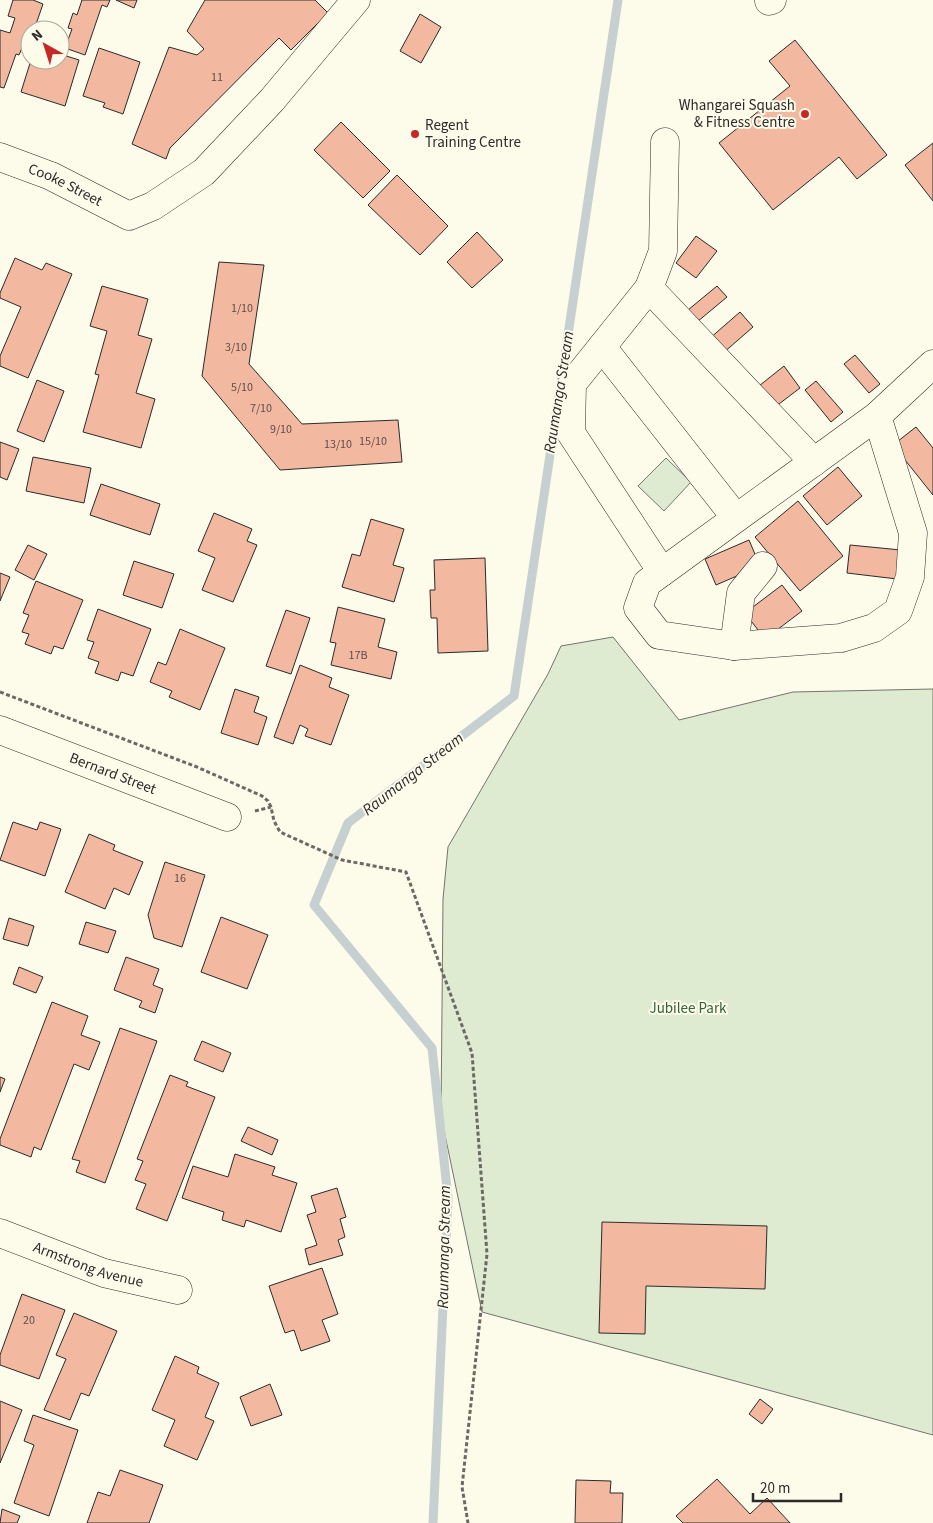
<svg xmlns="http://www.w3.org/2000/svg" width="933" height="1523" font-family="'Source Sans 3',sans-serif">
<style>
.green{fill:#deebd1;stroke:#74746e}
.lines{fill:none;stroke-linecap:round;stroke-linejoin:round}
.stream{stroke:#c7d0d0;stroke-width:9}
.building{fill:#f2b8a0;stroke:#2b2b2b}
.minor-casing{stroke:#2b2b2b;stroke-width:29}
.path{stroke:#6a6964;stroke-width:3;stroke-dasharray:4 2.5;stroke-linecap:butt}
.minor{stroke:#fdfbea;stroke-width:28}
.poi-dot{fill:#c62828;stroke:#fdfbea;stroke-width:2}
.labels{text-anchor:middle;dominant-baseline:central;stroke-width:4;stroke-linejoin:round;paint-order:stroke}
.number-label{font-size:12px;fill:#5d4e48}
.poi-label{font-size:15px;fill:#2b2b2b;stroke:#fdfbea;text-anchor:end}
.street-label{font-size:15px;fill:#2b2b2b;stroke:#fdfbea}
.park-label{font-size:15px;fill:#34623c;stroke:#fdfbea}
.water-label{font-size:16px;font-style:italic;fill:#2b2b2b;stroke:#fdfbea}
</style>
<rect width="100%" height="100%" fill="#fdfbea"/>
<path class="green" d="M 666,458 L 691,482 L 664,511 L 638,486 Z
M 613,637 L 679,720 L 793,692 L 933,689 L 933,1435 L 482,1312 L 441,1116 L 443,899 L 448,847 L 548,674 L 561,646 Z"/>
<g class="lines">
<path class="stream" d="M 433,1523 L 448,1198 L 432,1048 L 314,905 L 348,823 L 514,696 L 618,0"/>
</g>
<path class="building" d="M 13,0 L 33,0 L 43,4 L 34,30 L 30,30 L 30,42 L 25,41 L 19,55 L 16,54 L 4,88 L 0,87 L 0,30 L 10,33 L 15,18 L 8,16 Z
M 82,0 L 110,0 L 107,7 L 102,5 L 85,55 L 65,48 L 72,29 L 68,28 L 73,13 L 77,15 Z
M 116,0 L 137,0 L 134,8 Z
M 205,0 L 315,0 L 328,13 L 291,50 L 279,38 L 170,148 L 166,159 L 132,144 L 169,47 L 197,55 L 204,49 L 187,31 Z
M 420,14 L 441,27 L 421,63 L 400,51 Z
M 795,40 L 887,155 L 857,179 L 839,157 L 773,210 L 719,143 L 790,86 L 769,61 Z
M 99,48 L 140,62 L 123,114 L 103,107 L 105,103 L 83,96 Z
M 60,54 L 79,60 L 65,106 L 21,92 L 31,60 L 60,60 Z
M 341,122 L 390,171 L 363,198 L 314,150 Z
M 933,143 L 933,201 L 905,165 Z
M 397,175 L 448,226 L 420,255 L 368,205 Z
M 477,232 L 503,260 L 472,288 L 447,262 Z
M 696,236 L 717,251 L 696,278 L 676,263 Z
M 15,258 L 42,270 L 46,263 L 72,274 L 28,378 L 0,366 L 0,356 L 21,307 L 0,298 L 0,293 Z
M 219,262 L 264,265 L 249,364 L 302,424 L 398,420 L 402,462 L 280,470 L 202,376 Z
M 102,286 L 148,299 L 138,335 L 152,339 L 136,393 L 155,399 L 141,448 L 83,432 L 99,375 L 95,374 L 107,331 L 90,326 Z
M 717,286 L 727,297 L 697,322 L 688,310 Z
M 740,312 L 753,327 L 722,354 L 709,339 Z
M 855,355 L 880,384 L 869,393 L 844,364 Z
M 784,366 L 800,388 L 775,407 L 759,386 Z
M 37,380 L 64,391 L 44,442 L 17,431 Z
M 816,381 L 843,412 L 831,422 L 805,390 Z
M 916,427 L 933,448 L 933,495 L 893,445 Z
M 0,442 L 19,449 L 7,480 L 0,477 Z
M 33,457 L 91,468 L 84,503 L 26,491 Z
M 838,467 L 862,496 L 827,525 L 803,496 Z
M 101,484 L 160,504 L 150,535 L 90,515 Z
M 798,501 L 843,556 L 800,591 L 755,537 Z
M 214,513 L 252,529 L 247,541 L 257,545 L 233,602 L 202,590 L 215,558 L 198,551 Z
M 371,519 L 404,529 L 393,565 L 404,568 L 394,602 L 342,587 L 352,554 L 360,556 Z
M 749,540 L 760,566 L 716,585 L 705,559 Z
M 28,545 L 47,554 L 34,580 L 15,570 Z
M 850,545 L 901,550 L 897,579 L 847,573 Z
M 485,558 L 488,651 L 438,653 L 437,618 L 431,618 L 430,590 L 435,590 L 434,560 Z
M 134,561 L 174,574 L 162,608 L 123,595 Z
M 0,573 L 10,577 L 0,601 Z
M 36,581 L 83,600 L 63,649 L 54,646 L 51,654 L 25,644 L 29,634 L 22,632 L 29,615 L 23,613 Z
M 782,585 L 802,611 L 765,639 L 745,613 Z
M 338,607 L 385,619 L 378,647 L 397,652 L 391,679 L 331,665 L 336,643 L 330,642 Z
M 98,609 L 151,629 L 133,676 L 121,672 L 118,681 L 95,673 L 99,662 L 88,658 L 94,642 L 87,640 Z
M 286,610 L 310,618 L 291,674 L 266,666 Z
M 180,629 L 225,648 L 200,710 L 169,697 L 172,691 L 150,682 L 158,662 L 166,665 Z
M 300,665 L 332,678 L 329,687 L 349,695 L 331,745 L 305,736 L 308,729 L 300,725 L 293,744 L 274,737 Z
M 235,689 L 259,697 L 254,712 L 267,717 L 258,745 L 221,733 Z
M 13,822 L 37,830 L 40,822 L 61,829 L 45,876 L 0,860 Z
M 89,834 L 115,845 L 113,850 L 143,862 L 129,895 L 114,888 L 105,909 L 65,892 Z
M 165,862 L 205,875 L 182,947 L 154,938 L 148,915 Z
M 221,917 L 268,935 L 247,989 L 201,972 Z
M 9,918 L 34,926 L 28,946 L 3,939 Z
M 86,922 L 116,931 L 108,953 L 79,944 Z
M 126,957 L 159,969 L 153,985 L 163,989 L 155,1013 L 139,1007 L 142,1001 L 114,990 Z
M 19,967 L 43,977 L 36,993 L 13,984 Z
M 52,1002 L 88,1016 L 81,1035 L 100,1042 L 89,1070 L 74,1064 L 41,1150 L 34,1147 L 31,1157 L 0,1145 L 0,1139 Z
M 120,1028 L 157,1041 L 105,1183 L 76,1172 L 80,1161 L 72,1159 Z
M 202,1041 L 231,1053 L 223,1072 L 194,1060 Z
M 170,1075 L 188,1082 L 186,1086 L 215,1097 L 167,1221 L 136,1209 L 146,1184 L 135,1180 L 143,1161 L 137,1159 Z
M 0,1077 L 5,1079 L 0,1092 Z
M 248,1127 L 278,1140 L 272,1155 L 241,1141 Z
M 235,1154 L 275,1167 L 272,1175 L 297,1183 L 281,1232 L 246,1220 L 244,1227 L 222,1220 L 224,1212 L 182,1198 L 193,1166 L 228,1177 Z
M 337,1188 L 346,1217 L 340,1219 L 345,1237 L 338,1240 L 343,1255 L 309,1265 L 305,1249 L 317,1245 L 307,1215 L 316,1212 L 311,1196 Z
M 602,1222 L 767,1226 L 765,1289 L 646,1286 L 645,1334 L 599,1333 Z
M 322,1268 L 338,1314 L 322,1320 L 330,1341 L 301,1351 L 294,1330 L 285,1333 L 269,1286 Z
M 22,1294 L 65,1310 L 39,1379 L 0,1365 L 0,1355 Z
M 74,1313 L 117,1331 L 89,1396 L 81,1393 L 70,1420 L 44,1410 L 66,1359 L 56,1355 Z
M 175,1356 L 199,1367 L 197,1373 L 219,1383 L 205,1417 L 214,1421 L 197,1460 L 164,1446 L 175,1420 L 152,1410 Z
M 270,1384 L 282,1415 L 251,1426 L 240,1397 Z
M 760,1399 L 773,1409 L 762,1424 L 749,1414 Z
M 0,1401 L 22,1410 L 0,1463 Z
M 33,1415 L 78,1430 L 49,1516 L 14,1503 L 34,1445 L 24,1441 Z
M 120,1470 L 163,1485 L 149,1523 L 87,1523 L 98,1492 L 110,1496 Z
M 717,1479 L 750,1514 L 767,1498 L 790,1523 L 683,1523 L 676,1516 Z
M 576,1480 L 611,1481 L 610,1493 L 623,1493 L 622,1523 L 575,1523 Z
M 2,1509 L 20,1516 L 17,1523 L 0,1523 Z"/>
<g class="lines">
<g class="minor-casing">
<g id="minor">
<path d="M 769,1 L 772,0"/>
<path id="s1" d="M 0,157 L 51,176 L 129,216 L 153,206 L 204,172 L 272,100 L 356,0"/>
<path d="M 649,288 L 814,462"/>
<path d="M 602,347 L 736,518"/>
<path d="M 877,416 L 913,533 L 910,577 L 898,611 L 874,628 L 841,638 L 734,646 L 659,635 L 638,608 L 647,583 L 877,416 L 933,364"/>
<path d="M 662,572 L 571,433 L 572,384 L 649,288 L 663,251 L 665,142"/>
<path d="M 734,646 L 741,593 L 763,566"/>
<path id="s2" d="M 0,730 L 227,817"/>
<path id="s3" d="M 0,1233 L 104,1273 L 178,1290"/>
</g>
</g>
<path class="path" d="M 0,692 L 197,767 L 262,796 L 268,801 L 271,807 L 274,821 L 280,832 L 342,860 L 406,872 L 472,1053 L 487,1254 L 462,1487 L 468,1523
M 255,811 L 271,807"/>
<use href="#minor" class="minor"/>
</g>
<g class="poi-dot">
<circle cx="805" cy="114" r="5"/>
<circle cx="415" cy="134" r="5"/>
</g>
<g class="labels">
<g class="number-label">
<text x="217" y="77">11</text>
<text x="242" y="308">1/10</text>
<text x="236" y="347">3/10</text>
<text x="242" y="387">5/10</text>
<text x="261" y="408">7/10</text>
<text x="281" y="429">9/10</text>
<text x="373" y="441">15/10</text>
<text x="338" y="444">13/10</text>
<text x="358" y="655">17B</text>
<text x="180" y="878">16</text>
<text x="29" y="1320">20</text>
</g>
<g class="poi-label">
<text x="795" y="105">Whangarei Squash<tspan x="795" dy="17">&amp; Fitness Centre</tspan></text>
<text x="425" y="125" text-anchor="start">Regent<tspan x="425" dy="17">Training Centre</tspan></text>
</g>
<g class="street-label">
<text stroke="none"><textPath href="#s1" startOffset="71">Cooke Street</textPath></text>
<text stroke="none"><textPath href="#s2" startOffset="121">Bernard Street</textPath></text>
<text stroke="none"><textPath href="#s3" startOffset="94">Armstrong Avenue</textPath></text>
</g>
<g class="park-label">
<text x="688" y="1008">Jubilee Park</text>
</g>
<g class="water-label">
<text transform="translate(559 392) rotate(-81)">Raumanga Stream</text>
<text transform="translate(413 774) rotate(-38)">Raumanga Stream</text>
<text transform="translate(444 1247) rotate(-89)">Raumanga Stream</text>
</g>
</g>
<g transform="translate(45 45) rotate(321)"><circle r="24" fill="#fdfbea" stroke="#a9a89e"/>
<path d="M0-4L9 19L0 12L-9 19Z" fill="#c62828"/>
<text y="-8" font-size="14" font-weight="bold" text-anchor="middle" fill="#2b2b2b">N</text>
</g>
<path d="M753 1493v8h88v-8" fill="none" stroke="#2b2b2b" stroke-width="2.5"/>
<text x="760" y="1493" font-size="15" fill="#2b2b2b" stroke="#fdfbea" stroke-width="4" paint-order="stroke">20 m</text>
</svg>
